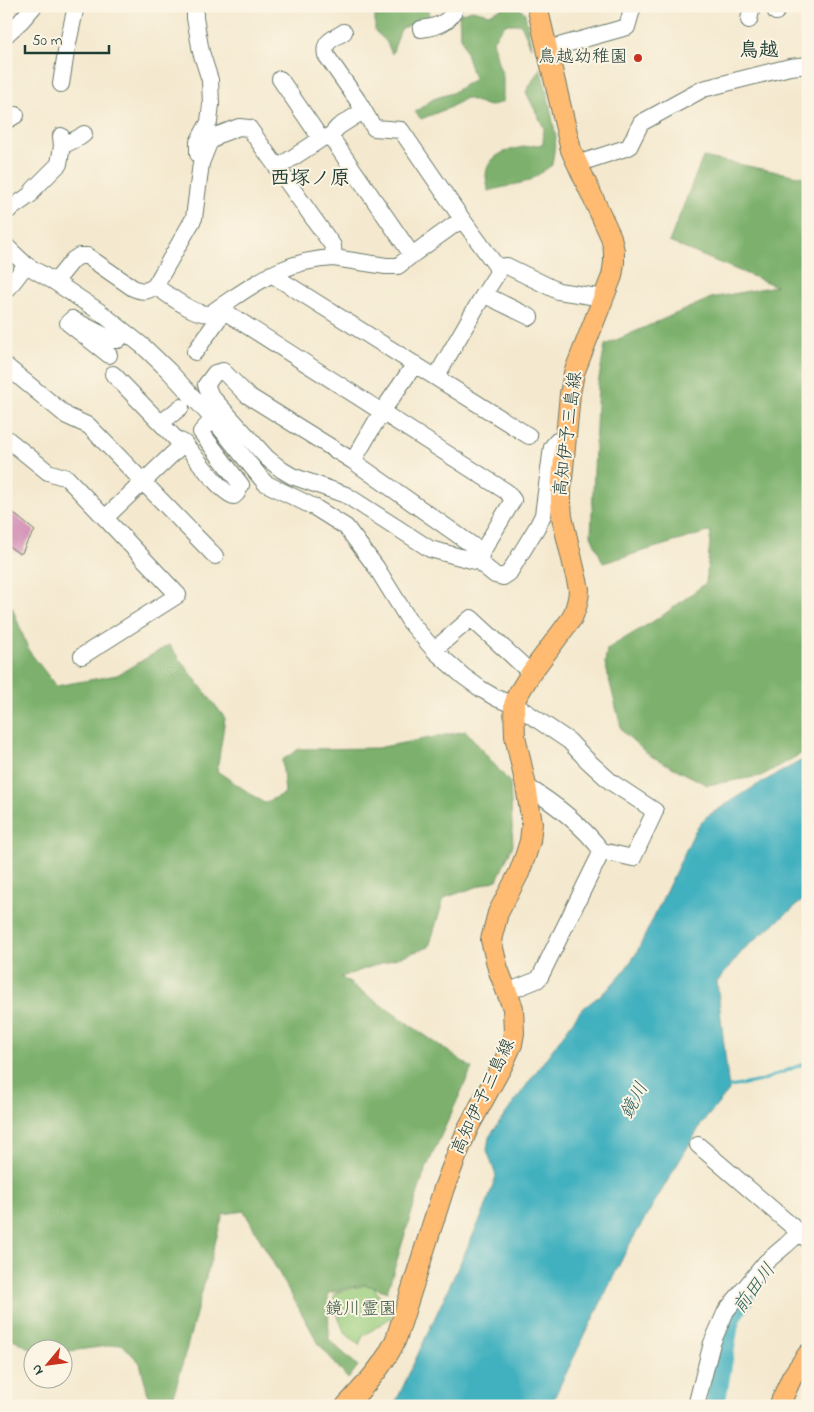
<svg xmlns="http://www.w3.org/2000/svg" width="814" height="1412" font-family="'Indie Flower','Klee One',sans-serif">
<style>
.green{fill:#9acd7d;stroke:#5c8558}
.forest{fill:#7bb06c;stroke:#4d7650}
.water{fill:#43b1bf;stroke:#31777a}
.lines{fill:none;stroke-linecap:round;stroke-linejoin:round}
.stream{stroke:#43b1bf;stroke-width:3}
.river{stroke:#43b1bf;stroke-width:20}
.building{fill:#d390b6}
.minor-casing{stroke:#6a796a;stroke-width:18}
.major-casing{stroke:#6a796a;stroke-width:22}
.minor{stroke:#fff;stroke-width:16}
.major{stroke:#febb71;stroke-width:20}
.poi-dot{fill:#c8321e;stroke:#fcf5e5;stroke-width:2}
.labels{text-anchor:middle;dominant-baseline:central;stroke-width:4;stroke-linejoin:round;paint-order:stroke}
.poi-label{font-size:18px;fill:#1f3d34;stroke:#fcf5e5;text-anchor:end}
.street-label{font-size:18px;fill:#1f3d34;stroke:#fcf5e5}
.park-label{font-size:18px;fill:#385a43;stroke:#fcf5e5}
.water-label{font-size:19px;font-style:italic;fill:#2a605e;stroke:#fcf5e5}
.quarter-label{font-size:20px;font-weight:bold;fill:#1f3d34;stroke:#fcf5e5}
</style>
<rect width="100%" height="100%" fill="#fcf5e5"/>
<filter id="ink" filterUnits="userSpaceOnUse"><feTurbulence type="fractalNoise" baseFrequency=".02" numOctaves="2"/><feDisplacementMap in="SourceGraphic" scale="10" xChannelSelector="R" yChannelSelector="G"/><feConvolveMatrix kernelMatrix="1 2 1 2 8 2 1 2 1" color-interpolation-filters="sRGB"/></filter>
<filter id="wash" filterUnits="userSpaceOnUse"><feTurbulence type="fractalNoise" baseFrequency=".0096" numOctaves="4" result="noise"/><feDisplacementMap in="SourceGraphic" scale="20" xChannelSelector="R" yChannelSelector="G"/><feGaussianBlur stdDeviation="1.12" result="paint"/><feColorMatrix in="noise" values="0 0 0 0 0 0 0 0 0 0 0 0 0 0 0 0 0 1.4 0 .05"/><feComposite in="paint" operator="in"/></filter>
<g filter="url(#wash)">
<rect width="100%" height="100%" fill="#f4e9cf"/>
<path class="green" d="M 366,1285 L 374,1287 L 392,1317 L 363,1336 L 359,1345 L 344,1332 L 333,1302 L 335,1293 Z"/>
<path class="forest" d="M 392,6 L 430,6 L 428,18 L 401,29 L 392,54 L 386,41 L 375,31 L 375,13 Z
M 507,6 L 517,6 L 525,13 L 531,47 L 521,24 L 505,24 L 493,40 L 498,63 L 503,76 L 503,102 L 489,106 L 466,98 L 449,108 L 421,119 L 415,112 L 433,99 L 452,93 L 474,79 L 460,33 L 459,14 L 472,10 L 489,14 Z
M 540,68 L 548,96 L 556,138 L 552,165 L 529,181 L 488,191 C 488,186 486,180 486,175 C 488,148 522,148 543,144 L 544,128 L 526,92 Z
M 703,157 L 808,178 L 808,750 L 761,776 L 707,785 L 649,755 L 622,731 L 605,663 L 607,649 L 662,616 L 706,583 L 711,531 L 603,563 L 591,535 L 598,384 L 605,345 L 711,298 L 776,286 L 669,242 Z
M 6,606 L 12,607 L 29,651 L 56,686 L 117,675 L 169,645 L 225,718 L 217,771 L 264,803 L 285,793 L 282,760 L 299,749 L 377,748 L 466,731 L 510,783 L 513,845 L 497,880 L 444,898 L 429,947 L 341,977 L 472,1068 L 424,1173 L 387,1292 L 365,1284 L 328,1293 L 329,1340 L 358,1366 L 348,1379 L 319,1344 L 244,1211 L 223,1214 L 171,1406 L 151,1406 L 140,1363 L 122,1344 L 63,1352 L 62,1350 L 32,1350 L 15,1340 L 6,1338 Z"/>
<path class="water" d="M 808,757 L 808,896 L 745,948 L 717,982 L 729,1091 L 702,1123 L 628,1247 L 550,1406 L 394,1406 L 485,1209 L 496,1176 L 487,1150 L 489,1137 L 581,1010 L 607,990 L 624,971 L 636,954 L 695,831 L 706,817 L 757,785 Z"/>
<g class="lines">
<path class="stream" d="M 725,1088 L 761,1081 L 808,1062"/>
<path class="river" d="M 715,1406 L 729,1324 L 733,1313 L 744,1298"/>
</g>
<g id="blocks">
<path class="building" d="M 6,507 L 35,531 L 26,544 L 22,553 L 18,553 L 6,544 Z"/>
</g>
</g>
<g filter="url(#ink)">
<use href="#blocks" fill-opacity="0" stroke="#6a796a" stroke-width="1"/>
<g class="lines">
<g class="minor-casing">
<path id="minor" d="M 195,6 L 195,18 L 201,52 L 210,80 L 211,104 L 209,122 L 198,142 L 198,154
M 776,12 L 777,6
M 749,20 L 752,6
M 421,29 C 436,27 451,23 456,6
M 344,32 C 333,39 323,41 326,55 L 358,101 L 374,128 L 401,130 L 462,219 L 497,267 L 497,274 L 481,299 L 436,377
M 6,35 L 21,21 L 34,6
M 548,49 L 627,27 L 633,6
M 280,79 L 321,139
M 61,84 L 66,52 L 76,6
M 6,121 L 16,115
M 330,136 L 412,255 L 462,219
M 62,146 L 80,137 L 84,134
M 577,164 L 629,147 L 641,123 L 703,89 L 790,67 L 808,65
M 277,168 L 321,139 L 330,136 L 338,127 L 363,111
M 6,212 L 30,195 L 34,189 L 59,164 L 62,146 L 61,136
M 6,246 L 26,265 L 55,282 L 100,312 L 144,347 L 169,371 L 213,419 L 265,483 L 314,507 L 346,527 L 376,567 L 410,622 L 434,650 L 446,661 L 463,676 L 481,689 L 496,698 L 514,705 L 526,712 L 569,741 L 587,760 L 611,782 L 655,811 L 633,858 L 602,851
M 334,258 L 386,266 L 398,266 L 412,255
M 497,267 L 507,266 L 558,291 L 604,298
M 271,274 L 529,436
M 55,282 L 73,260 L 79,256 L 87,256 L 133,288 C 142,292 147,292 155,286 L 194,218 L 201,163 L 209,143 L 218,135 L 239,127 L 249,128 L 333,246 L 334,258 C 286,260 259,281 221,306 L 224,311 L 507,492 L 513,500 L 482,552 L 479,562
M 155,286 C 166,293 197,318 211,313 C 214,311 218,308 221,306
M 6,291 L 26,265
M 485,295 L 530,317
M 195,352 L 224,311
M 109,355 L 68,323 L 72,319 L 113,340 L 118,340 L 125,332
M 6,366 L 67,416 L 89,426 L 215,556
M 113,374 L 176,439 L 184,443 C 193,454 222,494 234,496 L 237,493 L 241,485 L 201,432 L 213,419
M 161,423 L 181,407
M 6,438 L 48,472 L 67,478 L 105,518
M 353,461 L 381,413 L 415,364
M 482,552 L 353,461 L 247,395 L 223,371 L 215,373 L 206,385 L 211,396 L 267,458 L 282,470 L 292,476 L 346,495 L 430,549 L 479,562 L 495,575 L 503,577 L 509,573 L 537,527 L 543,515 L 552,447 L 557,441 L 566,438
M 434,650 L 471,618 L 531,673
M 82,656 L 178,595 L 105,518 L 184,443
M 507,992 L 537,980 L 540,977 L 602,851 C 582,825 554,803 526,786
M 698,1145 L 808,1240
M 696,1406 L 712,1343 L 726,1311 L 766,1262 L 786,1245 L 799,1233"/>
</g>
<g class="major-casing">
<path id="major" d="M 346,1406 C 366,1384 384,1366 396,1339 L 444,1188 L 458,1152 L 468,1128 L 503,1064 L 512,1044 L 514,1033 L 513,1008 L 498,969 L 491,940 L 498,913 L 519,873 L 526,854 L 530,841 L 532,823 L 526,786 L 515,736 L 514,705 L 517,696 L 531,673 L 572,618 C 576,608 579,600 579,589 L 562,517 L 561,503 L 561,490 L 570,394 L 574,373 L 612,276 L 614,263 L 614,251 L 611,237 L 571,150 L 537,6
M 779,1406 L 792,1377 L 808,1354"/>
</g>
<use href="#minor" class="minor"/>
<use href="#major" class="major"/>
</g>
</g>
<circle class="poi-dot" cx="638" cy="58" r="5"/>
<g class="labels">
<g class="poi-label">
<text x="628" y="58">鳥越幼稚園</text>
</g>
<g class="street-label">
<text transform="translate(569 434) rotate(-83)">高知伊予三島線</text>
<text transform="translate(484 1097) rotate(-65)">高知伊予三島線</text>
</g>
<g class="park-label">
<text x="361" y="1310">鏡川霊園</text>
</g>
<g class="water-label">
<text transform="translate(635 1101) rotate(-62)">鏡川</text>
<text transform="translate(755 1289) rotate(-53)">前田川</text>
</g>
<g class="quarter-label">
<text x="759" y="51">鳥越</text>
<text x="310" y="179">西塚ノ原</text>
</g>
</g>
<rect width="814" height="1412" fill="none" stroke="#fcf5e5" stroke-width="25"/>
<g transform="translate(48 1364) rotate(241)"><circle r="24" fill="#fcf5e5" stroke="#a4ab9e"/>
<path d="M0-4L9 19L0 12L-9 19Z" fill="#c8321e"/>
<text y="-8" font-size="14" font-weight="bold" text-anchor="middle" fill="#1f3d34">N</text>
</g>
<path d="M25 45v8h84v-8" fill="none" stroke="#1f3d34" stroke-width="2.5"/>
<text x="32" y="45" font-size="15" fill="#1f3d34" stroke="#fcf5e5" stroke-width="4" paint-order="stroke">50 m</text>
</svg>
